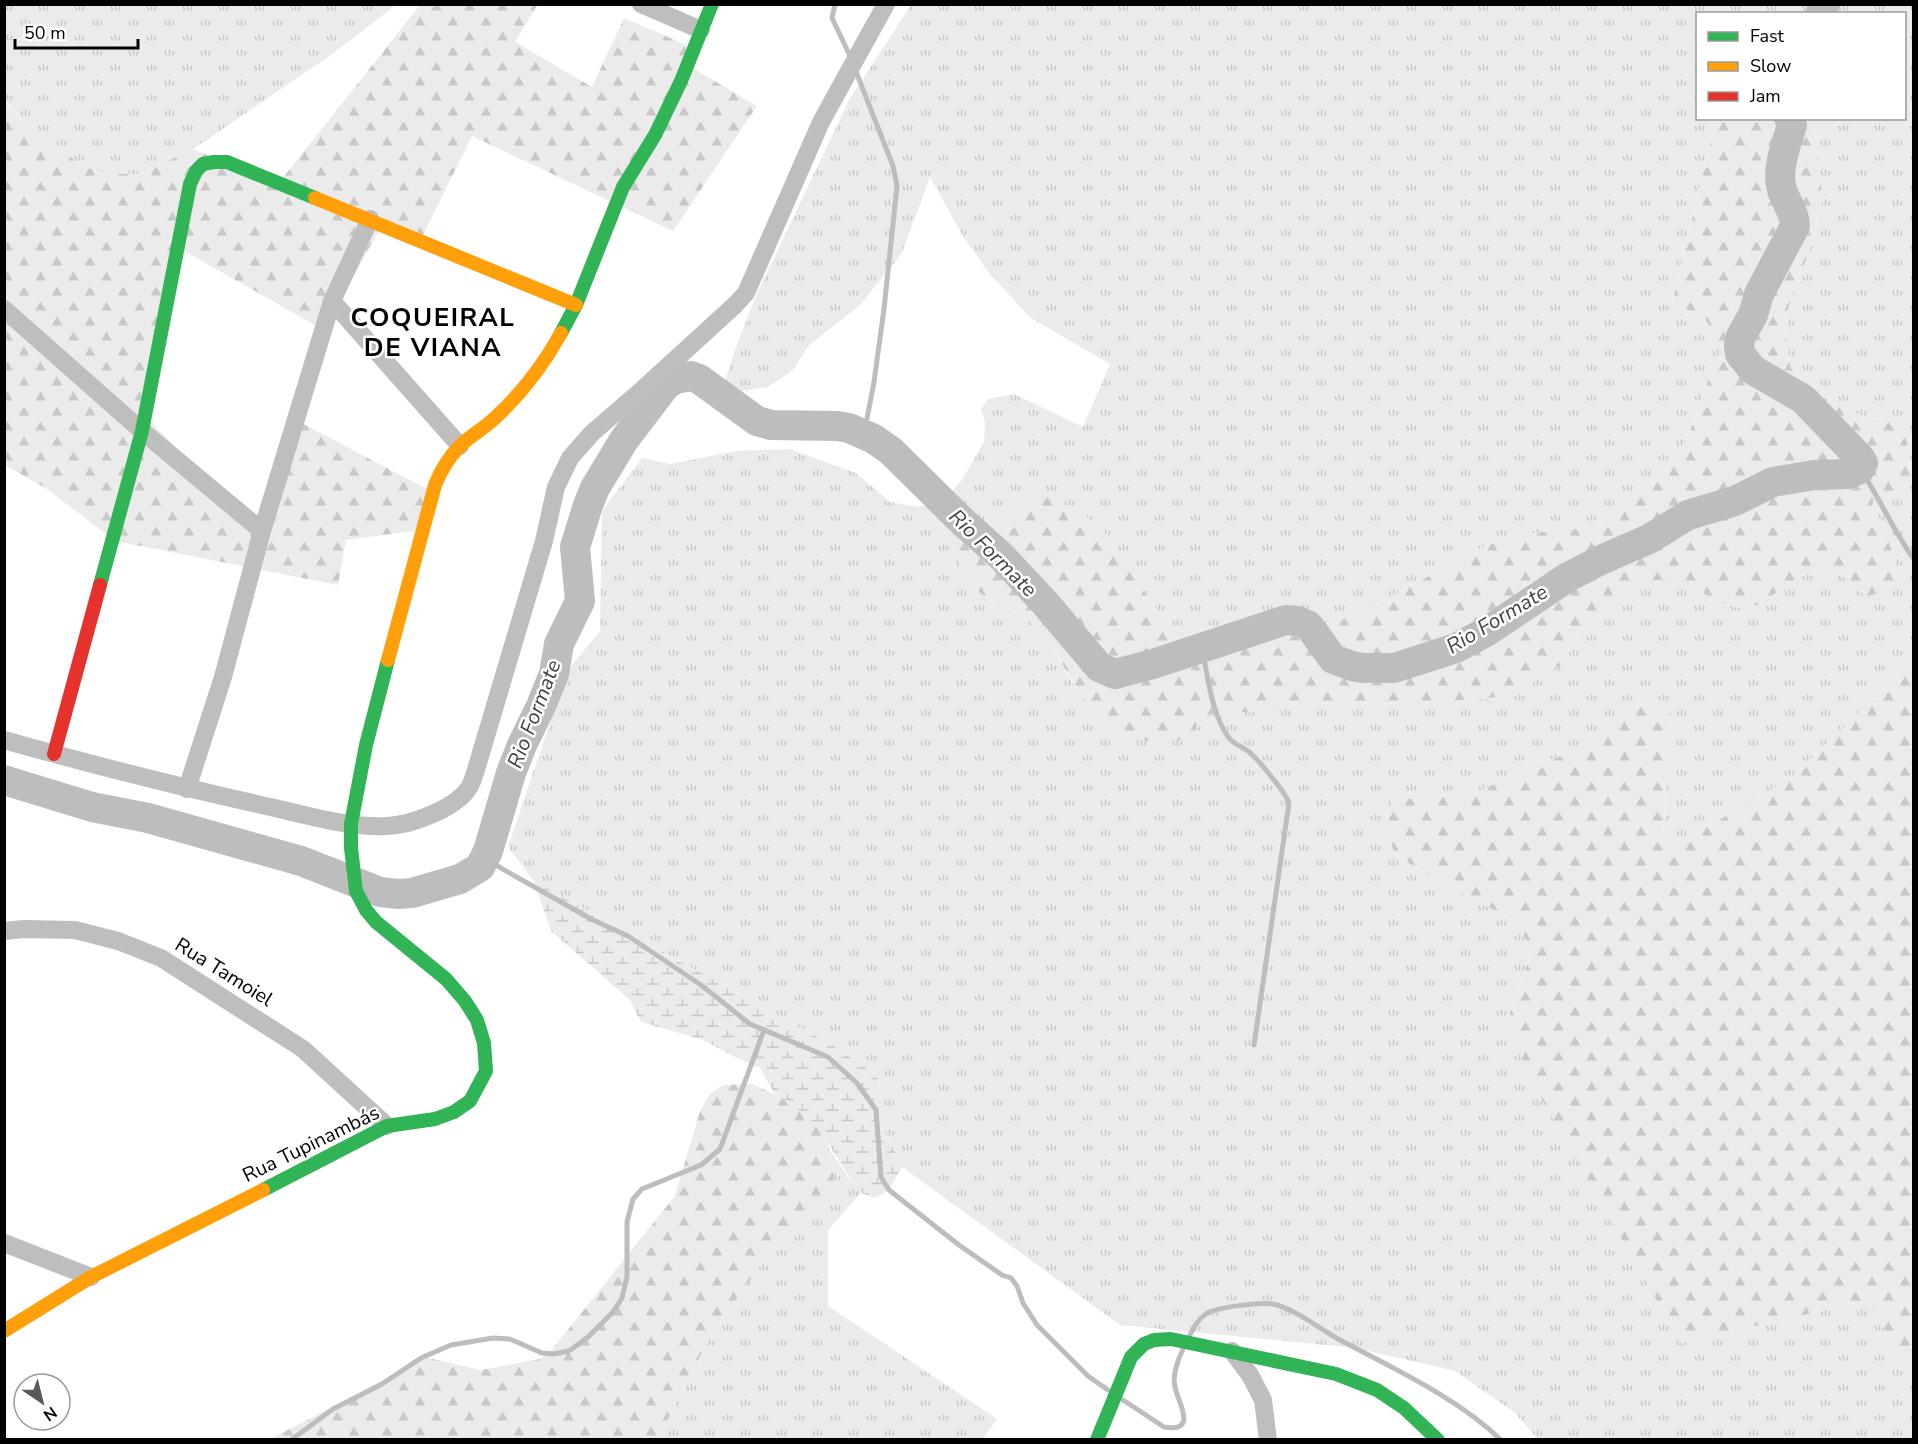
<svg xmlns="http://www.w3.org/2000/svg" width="1918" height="1444" font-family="'Nunito Sans',sans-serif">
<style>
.grass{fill:url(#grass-tufts);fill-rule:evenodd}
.forest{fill:url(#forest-firs)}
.wetland{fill:url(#wetland-marsh)}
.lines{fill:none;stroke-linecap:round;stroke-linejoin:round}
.stream{stroke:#bdbdbd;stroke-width:5}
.river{stroke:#bdbdbd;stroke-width:30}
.street{stroke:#bebebe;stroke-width:18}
.fast{stroke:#30b455;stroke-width:14}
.slow{stroke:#ff9f0a;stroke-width:14}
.jam{stroke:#e5322d;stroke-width:14}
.labels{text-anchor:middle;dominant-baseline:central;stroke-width:5;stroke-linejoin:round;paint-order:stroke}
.street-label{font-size:20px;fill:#000;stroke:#fff}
.water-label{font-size:21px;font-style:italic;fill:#424242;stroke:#fff}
.district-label{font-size:26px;font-weight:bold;letter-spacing:1.5px;fill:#000;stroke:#fff}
</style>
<defs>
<pattern id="grass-tufts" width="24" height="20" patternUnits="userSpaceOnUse" patternTransform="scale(1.5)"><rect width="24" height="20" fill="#ebebeb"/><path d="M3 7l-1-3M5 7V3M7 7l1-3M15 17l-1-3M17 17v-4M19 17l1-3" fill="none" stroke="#c8c8c8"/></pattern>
<pattern id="forest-firs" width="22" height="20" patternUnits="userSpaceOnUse" patternTransform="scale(1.5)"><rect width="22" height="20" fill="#ebebeb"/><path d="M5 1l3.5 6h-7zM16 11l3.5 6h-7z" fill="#c8c8c8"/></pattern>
<pattern id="wetland-marsh" width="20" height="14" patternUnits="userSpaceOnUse" patternTransform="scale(1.5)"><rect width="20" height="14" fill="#ebebeb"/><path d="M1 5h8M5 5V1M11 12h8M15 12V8" fill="none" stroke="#c8c8c8"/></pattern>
</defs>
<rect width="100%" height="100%" fill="#fff"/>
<path class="grass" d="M 5,5 L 396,5 L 328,57 L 189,152 L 141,174 L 106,174 L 84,166 L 28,129 L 5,100 Z
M 911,5 L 1913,5 L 1913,660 L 1790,779 L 1681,842 L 1663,841 L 1671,712 L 1613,726 L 1582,750 L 1533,765 L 1482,790 L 1450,795 L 1406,799 L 1395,798 C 1384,817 1388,835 1395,855 L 1455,890 L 1516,921 L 1532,951 L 1510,1012 L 1681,1343 L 1868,1300 L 1913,1378 L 1913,1439 L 1538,1439 L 1515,1413 L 1455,1371 L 1356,1348 L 1120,1325 L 902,1167 L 885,1132 L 875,1124 L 872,1114 L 874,1100 L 880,1084 L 876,1075 L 837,1048 L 534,881 L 508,847 L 568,670 L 600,631 L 602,511 L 642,458 L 670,464 L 736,451 L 790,449 L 856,473 L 890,502 L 919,507 L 942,502 L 962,480 L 984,442 L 985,422 L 981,409 L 988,399 L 1014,394 L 1083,427 L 1110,364 L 1031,318 L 989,273 L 964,238 L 930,177 L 902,253 L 860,305 L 809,345 L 793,370 L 768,387 L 742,391 L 725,382 L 734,352 L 755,298 L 849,100 ZM 1698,14 L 1904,14 L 1904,118 L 1810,119 L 1818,147 L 1822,200 L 1809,254 L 1800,272 L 1787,312 L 1786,350 L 1791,368 L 1815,394 L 1864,417 L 1891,422 L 1904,434 L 1910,452 L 1910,470 L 1893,496 L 1874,493 L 1872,510 L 1884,524 L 1893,562 L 1866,597 L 1840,573 L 1820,572 L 1803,574 L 1760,604 L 1712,600 L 1696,587 L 1666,579 L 1649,581 L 1582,627 L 1564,663 L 1504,695 L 1485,699 L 1399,704 L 1343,702 L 1300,705 L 1253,712 L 1214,713 L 1198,721 L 1105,726 L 1095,709 L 1081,696 L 1071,681 L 1052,647 L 1029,620 L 981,594 L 970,534 L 987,531 L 1002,521 L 1108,536 L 1157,610 L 1173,626 L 1188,634 L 1205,639 L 1223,641 L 1248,640 L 1307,630 L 1361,614 L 1375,605 L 1448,566 L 1464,560 L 1479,549 L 1495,543 L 1515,537 L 1534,533 L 1571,529 L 1582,530 L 1624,512 L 1630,505 L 1652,489 L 1687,440 L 1706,386 L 1723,349 L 1704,317 L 1672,304 L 1716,119 L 1698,118 Z
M 829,1148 L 845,1173 L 861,1193 L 828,1230 L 828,1306 L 997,1419 L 983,1439 L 659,1440 L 661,1433 L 711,1335 L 760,1266 L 772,1243 L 785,1230 L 808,1220 L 834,1177 Z"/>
<path class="forest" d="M 538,4 L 515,42 L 592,87 L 624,18 L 698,50 L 689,66 L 757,106 L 673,231 L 472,136 L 417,247 L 379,230 L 329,321 L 325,331 L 181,249 L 141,412 L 259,531 L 294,419 L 440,496 L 427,529 L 346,540 L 338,585 L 115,541 L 47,489 L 5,465 L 4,100 L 28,129 L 84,166 L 106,174 L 141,174 L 193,149 L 278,184 L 420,5 Z
M 1716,119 L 1810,119 L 1818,147 L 1822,200 L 1809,254 L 1800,272 L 1787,312 L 1786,351 L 1791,368 L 1815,394 L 1864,417 L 1891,422 L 1904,434 L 1910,452 L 1909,489 L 1893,496 L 1874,493 L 1872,510 L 1884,524 L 1900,581 L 1885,591 L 1866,597 L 1839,573 L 1820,572 L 1803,574 L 1760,604 L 1742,609 L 1712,600 L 1696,587 L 1666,579 L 1649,581 L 1582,627 L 1564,663 L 1528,686 L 1504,695 L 1485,699 L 1399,704 L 1343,702 L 1300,705 L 1253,712 L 1214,713 L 1198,721 L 1191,739 L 1155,742 L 1114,736 L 1105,726 L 1095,709 L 1081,696 L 1052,647 L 1029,620 L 981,594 L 961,566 L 956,548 L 970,534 L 987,531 L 1002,521 L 1028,498 L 1045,496 L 1079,511 L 1094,522 L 1108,536 L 1157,610 L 1173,626 L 1188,634 L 1205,639 L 1223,641 L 1248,640 L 1307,630 L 1361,614 L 1375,605 L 1448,566 L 1464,560 L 1479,549 L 1495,543 L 1515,536 L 1551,531 L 1571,529 L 1582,530 L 1624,512 L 1630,505 L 1652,489 L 1687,440 L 1706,386 L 1723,349 L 1704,317 L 1672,304 Z
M 1913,660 L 1913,1378 L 1868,1300 L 1681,1343 L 1529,1077 L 1510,1012 L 1532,951 L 1516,921 L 1455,890 L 1395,855 C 1388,835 1384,817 1395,798 L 1406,799 L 1450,795 L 1482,790 L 1533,765 L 1582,750 L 1613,726 L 1645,705 L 1671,712 L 1663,841 L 1681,842 L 1790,779 Z
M 752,1084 L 785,1099 L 816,1125 L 828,1144 L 834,1177 L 830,1197 L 821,1211 L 808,1220 L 785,1230 L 772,1243 L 760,1266 L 711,1335 L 661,1433 L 659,1439 L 268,1440 L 368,1389 L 424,1357 L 481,1370 L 540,1359 L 551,1351 L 675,1196 L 700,1111 L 710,1094 L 723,1085 Z"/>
<path class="wetland" d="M 534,881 L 837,1048 L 876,1075 L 880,1084 L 874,1100 L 872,1114 L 875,1124 L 885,1132 L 902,1167 L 888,1191 L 874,1198 L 859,1192 L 816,1125 L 785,1099 L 775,1095 L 760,1068 L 737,1058 L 703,1040 L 641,1022 L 630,1000 L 551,931 Z"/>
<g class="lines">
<path class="stream" d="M 835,4 L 832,18 L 851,58
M 855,69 L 893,166 L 897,186 L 884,309 L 874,382 L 864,434
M 1860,469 C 1880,498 1893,531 1914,559
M 1202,648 C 1208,677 1211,713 1229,738 C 1234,744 1242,747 1248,751 C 1257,758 1286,793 1289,803 L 1254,1045
M 485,859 L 591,919 L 628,936 L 701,985 L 750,1024 L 828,1057 L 857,1083 L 876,1110 L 881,1177 L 889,1190 L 959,1245 L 1002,1275 L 1011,1278 L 1017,1286 L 1023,1303 L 1037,1325 L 1088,1376 L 1108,1390
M 1190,1335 C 1194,1327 1198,1319 1206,1314 C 1215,1307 1262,1302 1273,1304 C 1298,1310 1319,1329 1342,1341 C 1394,1369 1458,1398 1501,1440
M 1123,1400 L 1164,1427 C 1199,1433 1178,1403 1175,1387 C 1172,1376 1178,1359 1183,1349
M 291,1440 L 333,1409 L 382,1384 L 421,1358 L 451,1345 L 493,1338 L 510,1339 L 542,1353 L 554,1354 L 569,1351 L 588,1337 L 613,1312 L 622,1298 L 627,1276 L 627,1222 L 633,1199 L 642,1189 L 701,1165 L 720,1149 L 764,1030"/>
<path class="river" d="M 1820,14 L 1825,4
M 4,780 L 92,807 L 148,818 L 301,861 L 380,892 L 398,894 L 412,893 L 460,879 L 480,867 L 488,851 L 511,773 L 522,745 L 541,706 L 554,674 L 559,644 L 580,601 L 575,547 L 588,505 L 595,488 L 624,440 L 666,385 L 675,379 L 691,376 L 699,379 L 757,421 L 771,425 L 837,426 L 849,428 L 874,439 L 891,451 L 964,523 L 1001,556 L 1045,603 L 1099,667 L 1115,674 L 1153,664 L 1286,620 L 1298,621 L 1309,626 L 1333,659 L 1352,666 L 1362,668 L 1394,668 L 1456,648 L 1486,632 L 1568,577 L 1601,560 L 1649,539 L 1688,515 L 1735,501 L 1773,482 L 1814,475 L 1848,474 L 1860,469 L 1863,463 L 1860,458 L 1803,399 L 1753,370 L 1740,354 L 1739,346 L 1741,336 L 1753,315 L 1759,294 L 1795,226 C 1795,213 1786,202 1782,190 C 1776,169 1786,146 1792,125 L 1789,118"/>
<path class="street" d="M 641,4 L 701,30
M 332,301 L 460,446
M 4,309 L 142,431 L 262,531 L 332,301 L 370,219
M 4,740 C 92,765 181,787 270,807 C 308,815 348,828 387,826 C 411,825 454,809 468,789 C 472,784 473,778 475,773 L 544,541 L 556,487 L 570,458 L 592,433 L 643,389 L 735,305 L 746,293 L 821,122 L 886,4
M 187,789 L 223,677 L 262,531
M 4,931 L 24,929 L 75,930 L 118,941 L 161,958 L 303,1049 L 387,1126
M 4,1243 L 91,1277
M 1232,1351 L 1250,1375 L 1263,1400 L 1268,1440"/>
<path class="fast" d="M 561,333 L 576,305 L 623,187 L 655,135 L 681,81 L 712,4
M 100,585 L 142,431 L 190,184 L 196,171 L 203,164 L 214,162 L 227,162 L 315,198
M 263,1190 L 387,1126 L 435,1119 L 454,1112 L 470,1101 L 486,1071 L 484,1043 L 477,1020 L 465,1001 L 446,979 L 376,922 L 366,910 L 356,891 L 351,848 L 351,824 L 366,745 L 388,660
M 1097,1440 L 1131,1357 L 1144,1344 L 1154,1340 L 1171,1339 L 1336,1374 L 1377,1390 L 1404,1408 L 1438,1440"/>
<path class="slow" d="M 315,198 L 576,305
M 388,660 L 435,485 C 441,470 448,458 460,446 C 471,435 485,428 496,417 C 523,392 544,364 561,333
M 4,1331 L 91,1277 L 263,1190"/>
<path class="jam" d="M 54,754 L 100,585"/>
</g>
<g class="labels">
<g class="street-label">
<text transform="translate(224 972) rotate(32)">Rua Tamoiel</text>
<text transform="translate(311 1144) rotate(-26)">Rua Tupinambás</text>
</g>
<g class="water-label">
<text transform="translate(993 553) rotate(45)">Rio Formate</text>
<text transform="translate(1497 619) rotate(-31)">Rio Formate</text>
<text transform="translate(534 714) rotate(-69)">Rio Formate</text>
</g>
<g class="district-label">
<text x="433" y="317">COQUEIRAL<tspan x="433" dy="30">DE VIANA</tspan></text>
</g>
</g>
<rect width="1918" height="1444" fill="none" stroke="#000000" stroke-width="12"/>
<rect x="1696" y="12" width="210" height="108" fill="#ffffff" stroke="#999999" stroke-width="1.5"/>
<rect x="1708" y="32" width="30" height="9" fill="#30b455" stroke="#999999" stroke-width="1.5"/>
<text x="1750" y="42" font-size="18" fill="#000000">Fast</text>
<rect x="1708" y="62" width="30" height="9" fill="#ff9f0a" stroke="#999999" stroke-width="1.5"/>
<text x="1750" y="72" font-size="18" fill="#000000">Slow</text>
<rect x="1708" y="92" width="30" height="9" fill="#e5322d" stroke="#999999" stroke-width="1.5"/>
<text x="1750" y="102" font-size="18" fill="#000000">Jam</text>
<g transform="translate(42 1402) rotate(145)"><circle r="28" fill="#ffffff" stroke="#999999" stroke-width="1.5"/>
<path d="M0-4.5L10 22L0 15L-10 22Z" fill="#595959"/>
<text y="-9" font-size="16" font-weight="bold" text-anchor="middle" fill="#000000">N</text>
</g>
<path d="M15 39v9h123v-9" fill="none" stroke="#000000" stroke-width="3"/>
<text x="24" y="39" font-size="18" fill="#000000" stroke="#ffffff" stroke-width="4.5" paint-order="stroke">50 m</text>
</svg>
